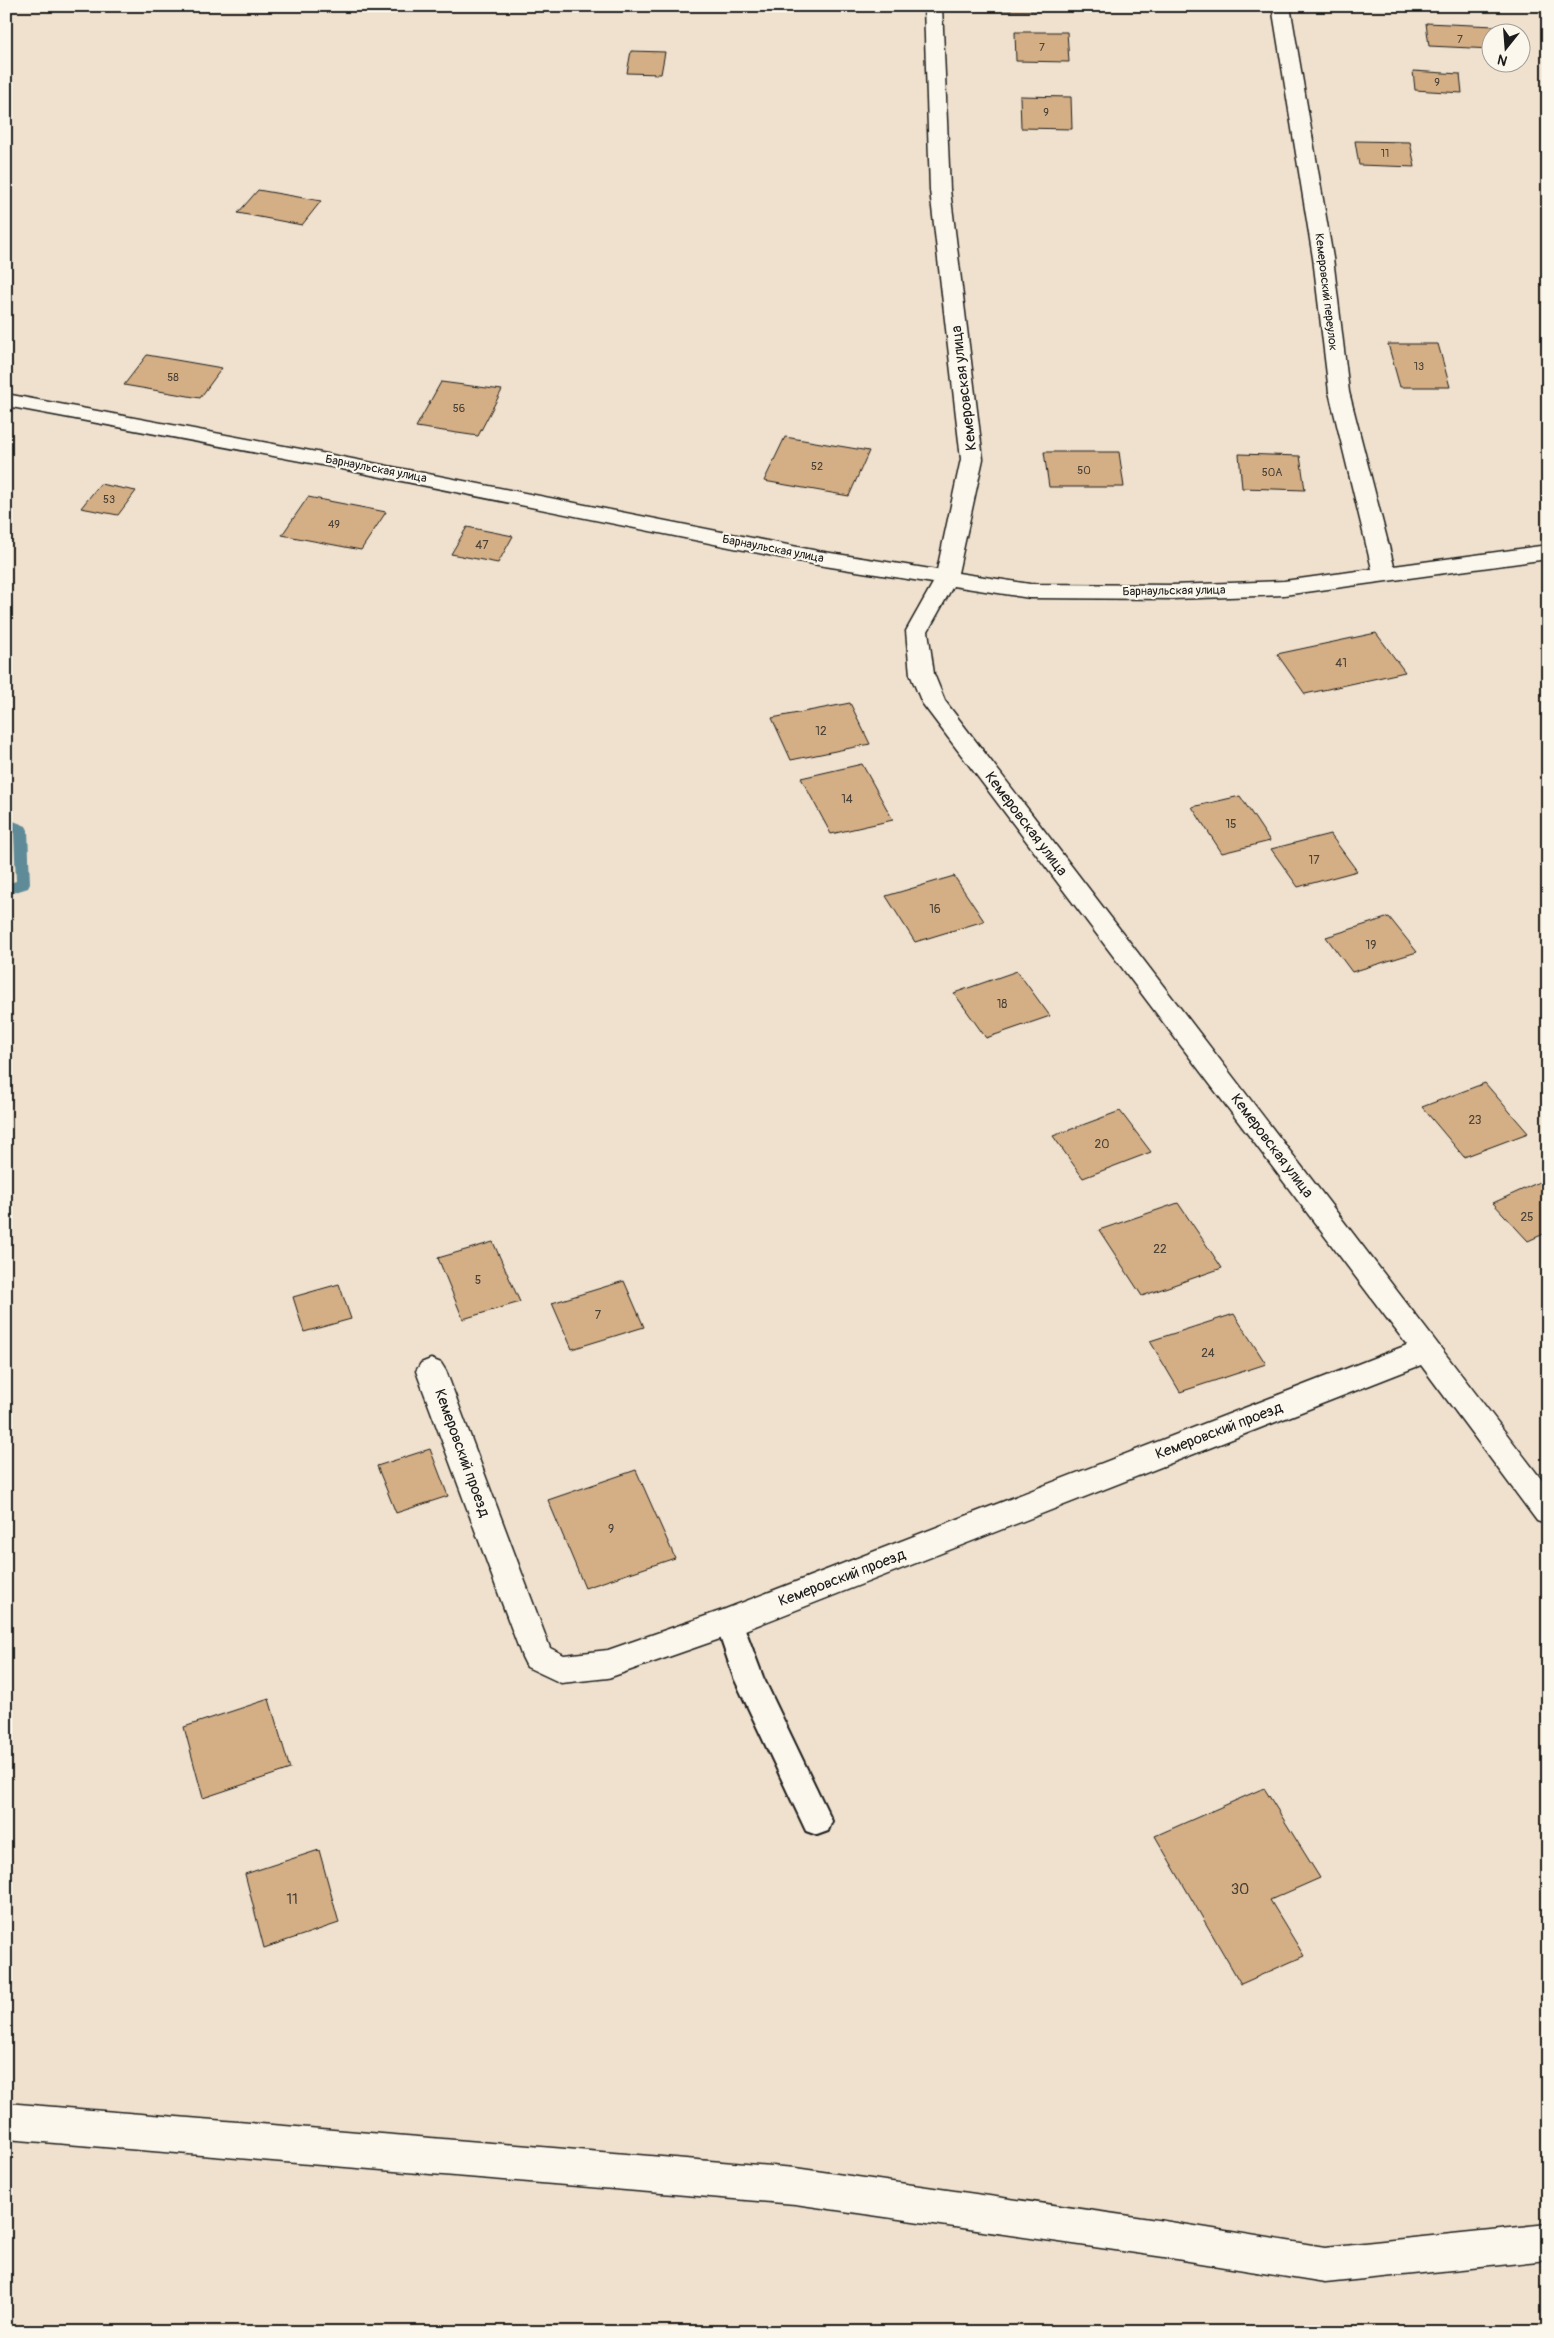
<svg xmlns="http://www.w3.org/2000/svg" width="1554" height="2338" font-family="Pangolin,sans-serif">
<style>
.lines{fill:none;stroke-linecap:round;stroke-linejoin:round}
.stream{fill:#5e8b98;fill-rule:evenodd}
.building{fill:#d4af86;stroke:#1c1c1c}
.lane-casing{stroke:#1c1c1c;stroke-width:4}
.street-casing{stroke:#1c1c1c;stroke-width:3}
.lane{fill:#fbf7ec;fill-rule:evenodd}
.street{fill:#fbf7ec;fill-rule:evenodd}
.labels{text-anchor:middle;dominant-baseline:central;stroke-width:4.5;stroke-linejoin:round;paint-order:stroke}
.far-number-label{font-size:11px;fill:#4a4136}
.far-street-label{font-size:12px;fill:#1c1c1c;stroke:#fbf7ec}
.number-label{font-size:12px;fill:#4a4136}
.street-label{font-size:15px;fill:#1c1c1c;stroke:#fbf7ec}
.near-number-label{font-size:15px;fill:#4a4136}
</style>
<rect width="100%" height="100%" fill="#efe1cd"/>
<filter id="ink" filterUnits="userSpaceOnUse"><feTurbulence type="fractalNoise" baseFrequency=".02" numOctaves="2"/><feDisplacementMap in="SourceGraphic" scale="10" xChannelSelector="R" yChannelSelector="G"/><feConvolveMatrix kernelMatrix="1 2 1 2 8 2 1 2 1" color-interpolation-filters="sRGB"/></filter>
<g filter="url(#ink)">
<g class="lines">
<path class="stream" d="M 6,818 L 26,826 L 28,830 L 30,884 L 28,888 L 6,895 L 6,884 L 16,881 L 14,833 L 6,829 Z"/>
</g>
<path class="building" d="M 979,6 L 1055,6 L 1055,11 L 979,10 Z
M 1426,23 L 1495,26 L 1496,32 L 1492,32 L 1492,49 L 1429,46 Z
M 1015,32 L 1067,32 L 1069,62 L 1016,61 Z
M 631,51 L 665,52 L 661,74 L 627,73 Z
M 1413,71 L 1460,74 L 1462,93 L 1415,90 Z
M 1020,96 L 1071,97 L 1072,129 L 1021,128 Z
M 1355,141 L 1410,142 L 1415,167 L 1359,165 Z
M 258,190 L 321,201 L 302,225 L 238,213 Z
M 1388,344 L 1438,344 L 1450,387 L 1400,387 Z
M 147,355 L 222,368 L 200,398 L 124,385 Z
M 441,382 L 502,390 L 478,436 L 416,427 Z
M 785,437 L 869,451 L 849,496 L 764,481 Z
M 1044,452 L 1119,452 L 1124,487 L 1049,487 Z
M 1239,454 L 1300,456 L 1305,490 L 1242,488 Z
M 100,484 L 136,491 L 118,515 L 81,508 Z
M 308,497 L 386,512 L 361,550 L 282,535 Z
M 467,527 L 513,536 L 498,563 L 451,554 Z
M 1376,633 L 1405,672 L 1305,694 L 1277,654 Z
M 850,703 L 870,744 L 791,760 L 772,718 Z
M 862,764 L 893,820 L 831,834 L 801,778 Z
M 1240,796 L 1270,841 L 1222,853 L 1192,807 Z
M 1330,834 L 1357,871 L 1298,887 L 1271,849 Z
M 954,876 L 984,921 L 915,942 L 886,896 Z
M 1389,917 L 1417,952 L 1352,972 L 1326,937 Z
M 1017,971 L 1050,1016 L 986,1038 L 954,993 Z
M 1485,1083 L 1528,1133 L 1464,1157 L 1422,1107 Z
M 1120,1111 L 1151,1152 L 1083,1178 L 1053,1136 Z
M 1548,1178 L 1548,1232 L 1528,1241 L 1493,1203 Z
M 1178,1203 L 1222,1268 L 1142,1296 L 1099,1230 Z
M 493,1242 L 520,1302 L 463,1319 L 438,1258 Z
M 624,1281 L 644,1327 L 572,1349 L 552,1303 Z
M 339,1284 L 351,1319 L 304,1332 L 293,1297 Z
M 1234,1314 L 1266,1364 L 1180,1392 L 1150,1341 Z
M 430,1449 L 448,1496 L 396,1513 L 377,1466 Z
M 636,1470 L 675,1558 L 585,1588 L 548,1500 Z
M 269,1699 L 290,1769 L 203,1798 L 184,1727 Z
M 1264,1788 L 1320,1878 L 1270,1900 L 1304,1956 L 1241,1984 L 1155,1836 Z
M 319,1850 L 339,1923 L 264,1948 L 245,1874 Z"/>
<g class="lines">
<g class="lane-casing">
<path id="lane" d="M 729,1609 L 739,1613 L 763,1677 L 832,1821 L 828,1831 L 817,1835 L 806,1831 L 734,1678 L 715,1622 L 719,1613 Z"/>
</g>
<g class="street-casing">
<path id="street" d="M 924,6 L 942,6 L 950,190 L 983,459 L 958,573 L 1030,584 L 1173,585 L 1284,581 L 1372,569 L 1329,392 L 1313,258 L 1272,6 L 1290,6 L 1333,258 L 1349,392 L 1394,566 L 1548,545 L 1548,559 L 1284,595 L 1173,599 L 1030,598 L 953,586 L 928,631 L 934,674 L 945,701 L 1548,1488 L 1548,1525 L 1537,1521 L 1421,1365 L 740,1632 L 608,1678 L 561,1683 L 527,1667 L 522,1657 L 416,1371 L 421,1363 L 431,1359 L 441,1363 L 446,1371 L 550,1648 L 564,1655 L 608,1650 L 723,1610 L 1407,1345 L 922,703 L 910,674 L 906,631 L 933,583 L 818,565 L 327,466 L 6,406 L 6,394 L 327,454 L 818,551 L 937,570 L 961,459 L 930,190 Z
M 6,2103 L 795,2168 L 1164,2221 L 1325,2247 L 1548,2224 L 1548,2260 L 1325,2283 L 1164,2257 L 795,2204 L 6,2139 Z"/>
</g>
<use href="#lane" class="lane"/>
<use href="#street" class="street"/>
</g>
</g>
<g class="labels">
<g class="far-number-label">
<text x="1460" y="39">7</text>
<text x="1042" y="47">7</text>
<text x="1437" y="82">9</text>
<text x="1046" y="112">9</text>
<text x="1385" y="153">11</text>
<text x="1419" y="366">13</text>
<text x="173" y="377">58</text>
<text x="459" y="408">56</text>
<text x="817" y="466">52</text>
<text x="1084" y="470">50</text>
<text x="1272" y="472">50А</text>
<text x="109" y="499">53</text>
<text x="334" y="524">49</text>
</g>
<g class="far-street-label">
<text transform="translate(1326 292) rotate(83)">Кемеровский переулок</text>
<text transform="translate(376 469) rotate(11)">Барнаульская улица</text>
<text transform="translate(773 549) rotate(11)">Барнаульская улица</text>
<text transform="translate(1174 591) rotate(-1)">Барнаульская улица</text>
</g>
<g class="number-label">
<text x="482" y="545">47</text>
<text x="1341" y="663">41</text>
<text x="821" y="731">12</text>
<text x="847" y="799">14</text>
<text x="1231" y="824">15</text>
<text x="1314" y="860">17</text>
<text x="935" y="909">16</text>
<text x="1371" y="945">19</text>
<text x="1002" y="1004">18</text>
<text x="1475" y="1120">23</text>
<text x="1102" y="1144">20</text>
<text x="1527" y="1217">25</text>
<text x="1160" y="1249">22</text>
<text x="478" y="1280">5</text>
<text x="598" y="1315">7</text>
<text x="1208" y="1353">24</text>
<text x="611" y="1529">9</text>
</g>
<g class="street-label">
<text transform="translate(964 388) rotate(-97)">Кемеровская улица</text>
<text transform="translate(1026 824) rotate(53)">Кемеровская улица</text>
<text transform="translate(1272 1146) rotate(53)">Кемеровская улица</text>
<text transform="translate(1219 1431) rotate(-21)">Кемеровский проезд</text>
<text transform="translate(462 1453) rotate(70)">Кемеровский проезд</text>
<text transform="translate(842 1578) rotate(-21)">Кемеровский проезд</text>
</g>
<g class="near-number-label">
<text x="1240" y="1889">30</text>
<text x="292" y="1899">11</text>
</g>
</g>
<rect width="1554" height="2338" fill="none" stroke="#fbf7ec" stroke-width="25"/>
<rect x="12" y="12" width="1529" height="2313" fill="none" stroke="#1c1c1c" stroke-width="2" filter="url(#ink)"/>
<g transform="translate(1506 48) rotate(197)"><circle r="24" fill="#fbf7ec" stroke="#a29f99"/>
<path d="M0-4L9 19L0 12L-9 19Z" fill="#1c1c1c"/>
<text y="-8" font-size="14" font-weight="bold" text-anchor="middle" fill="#1c1c1c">N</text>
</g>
</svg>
